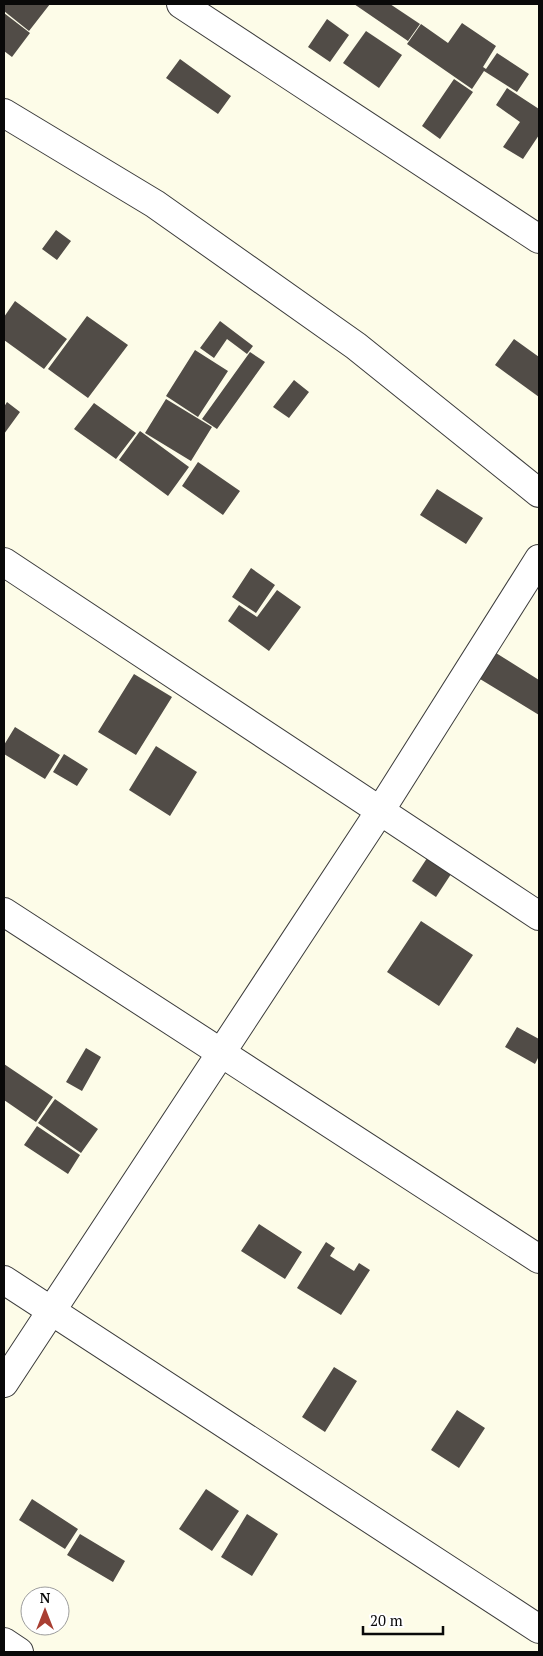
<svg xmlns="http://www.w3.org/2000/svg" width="543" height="1656" font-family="'PT Serif',serif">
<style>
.building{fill:#514c47}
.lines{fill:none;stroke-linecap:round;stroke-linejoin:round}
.minor-casing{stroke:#3c3c3c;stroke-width:30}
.minor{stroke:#fff;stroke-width:28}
</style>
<rect width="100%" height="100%" fill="#fdfce8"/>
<path class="building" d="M 4,4 L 50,4 L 29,31 L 4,11 Z
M 354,4 L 390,4 L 420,24 L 408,41 Z
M 4,13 L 30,33 L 12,57 L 4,51 Z
M 327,19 L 349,35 L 330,62 L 308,47 Z
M 462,23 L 496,46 L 483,67 L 486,69 L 497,53 L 529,74 L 517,92 L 484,71 L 472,89 L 407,44 L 421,24 L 448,43 Z
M 366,31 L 402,55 L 379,88 L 343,63 Z
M 180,59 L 231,96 L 218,114 L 166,78 Z
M 454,79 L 473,92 L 440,139 L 422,126 Z
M 507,88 L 539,109 L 539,135 L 523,159 L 503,147 L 520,122 L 496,105 Z
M 56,230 L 71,241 L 57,260 L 42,249 Z
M 15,301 L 67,339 L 44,369 L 4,340 L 4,317 Z
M 87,316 L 128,345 L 88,398 L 48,369 Z
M 220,321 L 253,346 L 247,354 L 227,339 L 214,358 L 200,348 Z
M 514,339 L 539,357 L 539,397 L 495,365 Z
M 195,350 L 228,371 L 198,417 L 166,396 Z
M 250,352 L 265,362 L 217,429 L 202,419 Z
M 294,380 L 309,392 L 289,418 L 273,407 Z
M 166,399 L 212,427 L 191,461 L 145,433 Z
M 7,402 L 20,412 L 4,434 L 4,407 Z
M 94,403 L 136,433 L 116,459 L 74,429 Z
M 140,431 L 189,467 L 168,496 L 119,460 Z
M 198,462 L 240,491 L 223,515 L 182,486 Z
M 437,489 L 483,518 L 466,544 L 420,515 Z
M 251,568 L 275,585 L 256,613 L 232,597 Z
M 277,590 L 301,607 L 269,651 L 228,621 L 239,605 L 257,617 Z
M 496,653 L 539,680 L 539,715 L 480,679 Z
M 134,674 L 172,697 L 136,755 L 98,732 Z
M 15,727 L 60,755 L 45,779 L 4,754 L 4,745 Z
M 156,746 L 197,772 L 170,816 L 129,790 Z
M 64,754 L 88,769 L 77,786 L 53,772 Z
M 433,849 L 457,865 L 436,897 L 412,881 Z
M 421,921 L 473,955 L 439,1006 L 387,972 Z
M 517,1027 L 539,1039 L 539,1056 L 535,1064 L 505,1047 Z
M 86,1048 L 101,1057 L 82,1091 L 66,1082 Z
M 4,1064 L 53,1097 L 36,1122 L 4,1100 Z
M 55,1099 L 98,1129 L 81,1153 L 38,1123 Z
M 37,1126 L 80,1155 L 68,1174 L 24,1145 Z
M 259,1224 L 302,1252 L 285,1279 L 241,1251 Z
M 326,1242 L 335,1248 L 330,1256 L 354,1271 L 359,1263 L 370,1270 L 341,1315 L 297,1288 Z
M 334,1367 L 357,1381 L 325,1432 L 302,1417 Z
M 457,1410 L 485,1428 L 459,1468 L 431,1450 Z
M 206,1489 L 239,1511 L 212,1551 L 179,1529 Z
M 32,1499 L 78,1529 L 65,1549 L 19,1520 Z
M 247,1514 L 278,1534 L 252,1576 L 221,1557 Z
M 80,1534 L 125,1561 L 113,1582 L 67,1555 Z"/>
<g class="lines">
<g class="minor-casing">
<path id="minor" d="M 181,4 L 539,239
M 4,113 L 155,204 L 356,346 L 539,493
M 4,562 L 539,916
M 4,912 L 539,1259
M 4,1280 L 539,1629
M 4,1383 L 380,811 L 539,559
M 4,1642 L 19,1652"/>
</g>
<use href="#minor" class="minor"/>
</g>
<rect width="543" height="1656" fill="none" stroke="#090909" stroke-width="10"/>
<g transform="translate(45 1611)"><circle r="24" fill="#ffffff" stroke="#9d9d9d"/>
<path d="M0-4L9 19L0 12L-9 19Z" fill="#a93e32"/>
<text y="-8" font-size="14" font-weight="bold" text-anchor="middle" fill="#090909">N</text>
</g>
<path d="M363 1626v8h80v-8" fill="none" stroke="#090909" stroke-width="2.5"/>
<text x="370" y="1626" font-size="15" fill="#090909" stroke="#ffffff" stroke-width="4" paint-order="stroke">20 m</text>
</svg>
